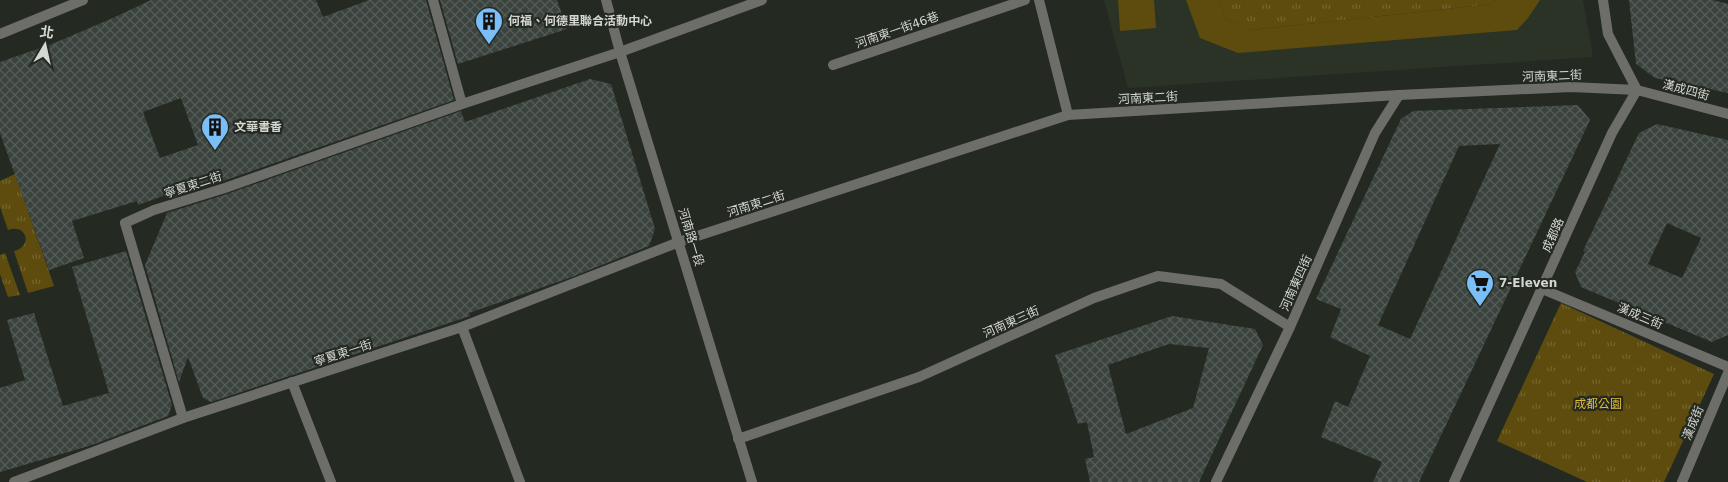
<svg xmlns="http://www.w3.org/2000/svg" width="1728" height="482" font-family="'DejaVu Sans','Noto Sans TC',sans-serif">
<style>
.built{fill:#2b3327}
.grass{fill:url(#grass-tufts)}
.pitch{fill:#5e4c0e}
.building{fill:url(#building-cross-hatch);fill-rule:evenodd}
.lines{fill:none;stroke-linecap:round;stroke-linejoin:round}
.lane{stroke:#6d6e6a;stroke-width:10}
.street{stroke:#6d6e6a;stroke-width:10}
.labels{text-anchor:middle;dominant-baseline:central;stroke-width:4.5;stroke-linejoin:round;paint-order:stroke}
.poi-label{font-size:12px;font-weight:bold;fill:#d4d7d2;stroke:#242922;text-anchor:start}
.street-label{font-size:12px;fill:#d4d7d2;stroke:#242922}
.park-label{font-size:12px;fill:#e3bc36;stroke:#242922}
</style>
<defs>
<pattern id="grass-tufts" width="24" height="20" patternUnits="userSpaceOnUse" patternTransform="scale(1.25)"><rect width="24" height="20" fill="#5e4c0e"/><path d="M3 7l-1-3M5 7V3M7 7l1-3M15 17l-1-3M17 17v-4M19 17l1-3" fill="none" stroke="#746530"/></pattern>
<pattern id="building-cross-hatch" width="8" height="8" patternUnits="userSpaceOnUse" patternTransform="scale(1.25)"><rect width="8" height="8" fill="#3b433e"/><path d="M0 0l8 8M0 8l8-8" fill="none" stroke="#565d59"/></pattern>
</defs>
<rect width="100%" height="100%" fill="#242922"/>
<path class="built" d="M 1104,0 L 1583,0 L 1593,57 L 1128,88 Z"/>
<path class="grass" d="M 1219,0 L 1496,0 L 1492,4 L 1251,30 L 1226,19 Z
M 15,174 L 54,286 L 28,293 L 14,251 C 33,247 27,223 8,230 L 0,207 L 0,181 Z
M 5,253 L 20,295 L 8,297 L 0,274 L 0,255 Z
M 1561,303 L 1714,374 L 1664,482 L 1587,482 L 1497,441 Z"/>
<path class="pitch" d="M 1118,0 L 1154,0 L 1156,28 L 1120,31 Z
M 1186,0 L 1219,0 L 1226,19 L 1252,30 L 1492,4 L 1496,0 L 1540,0 L 1528,18 L 1517,30 L 1238,53 L 1200,38 Z"/>
<path class="building" d="M 151,0 L 316,0 L 323,17 L 369,0 L 426,0 L 454,100 L 223,181 L 174,197 L 177,191 L 138,205 L 137,201 L 72,221 L 84,258 L 49,270 L 0,133 L 0,62 L 52,44 L 113,18 ZM 181,98 L 198,145 L 160,158 L 143,112 Z
M 440,0 L 557,0 L 567,29 L 458,64 Z
M 1629,0 L 1713,0 L 1728,4 L 1728,93 L 1655,78 L 1636,64 Z
M 590,79 L 611,84 L 655,229 L 649,246 L 572,277 L 469,313 L 470,316 L 211,402 L 203,398 L 188,357 L 179,382 L 145,265 L 167,213 L 227,194 L 461,111 L 465,122 Z
M 1578,105 L 1590,120 L 1419,482 L 1373,482 L 1382,462 L 1321,437 L 1335,401 L 1348,407 L 1370,356 L 1330,337 L 1341,309 L 1316,299 L 1401,119 L 1413,111 ZM 1500,144 L 1410,339 L 1378,325 L 1459,146 Z
M 1657,124 L 1728,140 L 1728,335 L 1712,342 L 1581,287 L 1575,272 L 1585,252 L 1583,251 L 1639,133 ZM 1667,223 L 1701,238 L 1682,278 L 1648,264 Z
M 126,251 L 172,405 L 168,416 L 92,445 L 0,472 L 0,388 L 25,380 L 7,320 L 34,313 L 63,406 L 109,393 L 72,267 Z
M 1172,316 L 1255,329 L 1263,345 L 1199,482 L 1090,482 L 1085,459 L 1094,457 L 1087,422 L 1078,424 L 1055,355 ZM 1169,344 L 1209,348 L 1193,408 L 1126,434 L 1108,365 Z"/>
<g class="lines">
<path class="lane" d="M 433,0 L 462,104
M 1039,0 L 1068,115
M 833,65 L 1025,0
M 1542,289 L 1728,367
M 462,327 L 520,482
M 292,382 L 331,482
M 183,418 L 125,223 L 154,210 L 225,188 L 462,104 L 620,52 L 762,0
M 738,439 L 919,377 L 1094,298 L 1158,276 L 1221,284 L 1290,327
M 1216,482 L 1290,327 L 1375,133 L 1399,95"/>
<path class="street" d="M 606,0 L 620,52 L 752,482
M 1603,0 L 1608,34 L 1637,90
M 0,34 L 83,0
M 14,482 L 183,418 L 462,327 L 679,242 L 1068,115 L 1399,95 L 1571,87 L 1637,90 L 1728,114
M 1454,482 L 1612,133 L 1637,90
M 1682,482 L 1728,373"/>
</g>
<defs>
<g id="building-pin" transform="scale(1.4375)"><path d="M0 17L-7.5 6A9.5 9.5 0 1 1 7.5 6Z" fill="#7abff8" stroke="#242922"/><path d="M-4-6H4V6H1V3H-1V6H-4ZM-2.5-4.3h1.7v1.8h-1.7ZM.8-4.3h1.7v1.8H.8ZM-2.5-1h1.7V.8h-1.7ZM.8-1h1.7V.8H.8Z" fill="#111"/></g>
<g id="supermarket-pin" transform="scale(1.4375)"><path d="M0 17L-7.5 6A9.5 9.5 0 1 1 7.5 6Z" fill="#7abff8" stroke="#242922"/><path d="M-6-5.5h2.5l.6 2H6L4.5 2H-2.5L-4.4-4H-6ZM-1.5 3.2a1.3 1.3 0 1 0 .1 0ZM3 3.2a1.3 1.3 0 1 0 .1 0Z" fill="#111"/></g>
</defs>
<g fill-rule="evenodd">
<use href="#building-pin" x="489" y="21"/>
<use href="#building-pin" x="215" y="127"/>
<use href="#supermarket-pin" x="1480" y="283"/>
</g>
<g class="labels">
<g class="poi-label">
<text x="508" y="21">何福、何德里聯合活動中心</text>
<text x="234" y="127">文華書香</text>
<text x="1499" y="283">7-Eleven</text>
</g>
<g class="street-label">
<text transform="translate(897 30) rotate(-19)">河南東一街46巷</text>
<text transform="translate(1552 76) rotate(-2)">河南東二街</text>
<text transform="translate(1686 90) rotate(15)">漢成四街</text>
<text transform="translate(1148 98) rotate(-3)">河南東二街</text>
<text transform="translate(193 185) rotate(-18)">寧夏東二街</text>
<text transform="translate(756 204) rotate(-18)">河南東二街</text>
<text transform="translate(1553 235) rotate(-66)">成都路</text>
<text transform="translate(691 237) rotate(73)">河南路一段</text>
<text transform="translate(1296 283) rotate(-66)">河南東四街</text>
<text transform="translate(1640 316) rotate(23)">漢成三街</text>
<text transform="translate(1011 322) rotate(-24)">河南東三街</text>
<text transform="translate(343 353) rotate(-18)">寧夏東一街</text>
<text transform="translate(1693 423) rotate(-67)">漢成街</text>
</g>
<g class="park-label">
<text x="1598" y="404">成都公園</text>
</g>
</g>
<g transform="translate(45 45) rotate(9)" stroke="#242922" stroke-width="4" paint-order="stroke">
<path d="M0-4L9 19L0 12L-9 19Z" fill="#d4d7d2"/>
<text y="-8" font-size="14" font-weight="bold" text-anchor="middle" fill="#d4d7d2">北</text>
</g>
</svg>
